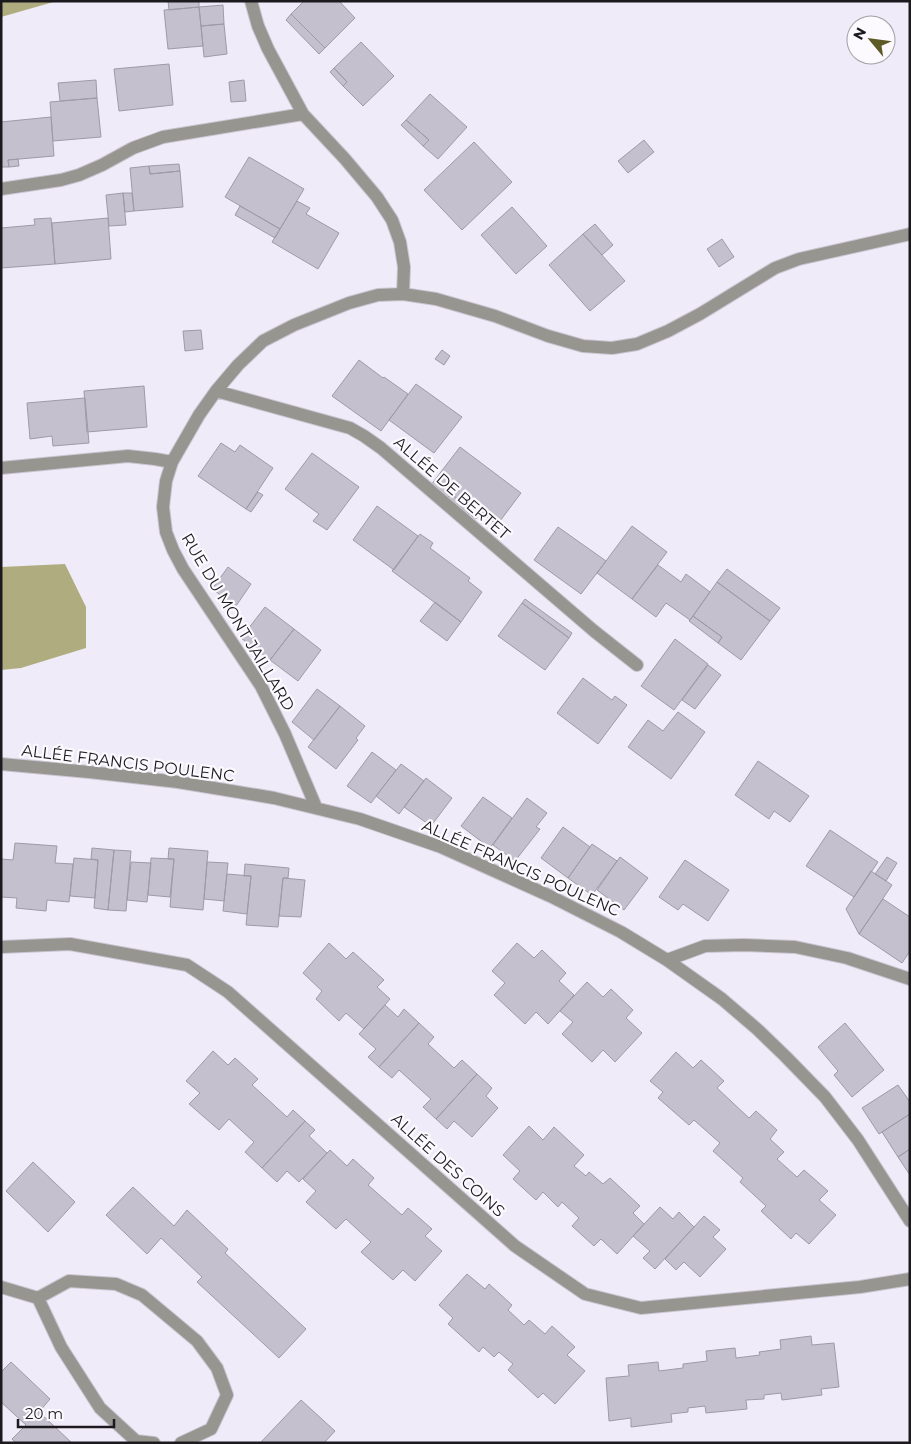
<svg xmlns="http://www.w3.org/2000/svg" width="911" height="1444" font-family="Montserrat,sans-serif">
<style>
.forest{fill:#afad7f}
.building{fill:#c5c0cd;stroke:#9e9aa6}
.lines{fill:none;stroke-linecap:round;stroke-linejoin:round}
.street-casing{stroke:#cac5d1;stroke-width:14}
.street{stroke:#969590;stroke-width:12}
.labels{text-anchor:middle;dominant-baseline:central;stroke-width:4.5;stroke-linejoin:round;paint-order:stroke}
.street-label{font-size:16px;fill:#1c1a1f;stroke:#fcfaff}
</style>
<rect width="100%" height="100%" fill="#f0ebf8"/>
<path class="forest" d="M 1,1 L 57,1 L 1,17 Z
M 65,564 L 86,607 L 86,648 L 21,668 L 1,670 L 1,567 Z"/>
<path class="building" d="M 168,1 L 199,1 L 199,7 L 169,10 Z
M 304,1 L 339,1 L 355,18 L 325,48 L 291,14 Z
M 223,5 L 224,24 L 201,26 L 199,7 Z
M 199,7 L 203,46 L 168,49 L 164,10 Z
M 291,14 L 325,48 L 319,54 L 286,20 Z
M 224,24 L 227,54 L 204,57 L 201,26 Z
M 361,42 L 394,76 L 363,106 L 343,86 L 347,82 L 334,68 Z
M 169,64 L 173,105 L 119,111 L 114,69 Z
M 334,68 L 347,82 L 343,86 L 330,72 Z
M 96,80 L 97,98 L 60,101 L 58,83 Z
M 244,80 L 246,101 L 231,102 L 229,82 Z
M 430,94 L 467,127 L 438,159 L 423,146 L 429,140 L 406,120 Z
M 97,98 L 101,137 L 53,141 L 50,102 Z
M 51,117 L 54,156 L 8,160 L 9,167 L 1,167 L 1,122 Z
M 406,120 L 429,140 L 423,146 L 401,125 Z
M 644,140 L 654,152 L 628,173 L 618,161 Z
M 474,142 L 512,182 L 462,230 L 424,190 Z
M 249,157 L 304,189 L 280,229 L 225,197 Z
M 18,159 L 19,166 L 9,167 L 8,160 Z
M 179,164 L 180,171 L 150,174 L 149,166 Z
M 149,166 L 150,174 L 180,171 L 183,207 L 134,211 L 130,168 Z
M 123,193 L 132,193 L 134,211 L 125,212 Z
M 123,193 L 126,225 L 109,226 L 106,195 Z
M 297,201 L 310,208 L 306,214 L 339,233 L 318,269 L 272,242 Z
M 240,206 L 280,229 L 275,238 L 235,215 Z
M 512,207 L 547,246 L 516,274 L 481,235 Z
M 51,218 L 55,264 L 1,268 L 1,228 L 35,225 L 34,219 Z
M 108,218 L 111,259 L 55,264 L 52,223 Z
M 595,224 L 613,245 L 602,255 L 583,234 Z
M 583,234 L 625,281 L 590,311 L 549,265 Z
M 722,239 L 734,257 L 719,267 L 707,249 Z
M 201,330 L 203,349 L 185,351 L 183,331 Z
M 442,350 L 450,356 L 444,365 L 435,359 Z
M 359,360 L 383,378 L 384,377 L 408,394 L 381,431 L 332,396 Z
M 416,384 L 462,417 L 434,453 L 389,420 Z
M 144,386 L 147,427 L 87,432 L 84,391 Z
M 85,398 L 89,443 L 53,446 L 52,436 L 30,439 L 27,403 Z
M 221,443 L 235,452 L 240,445 L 273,468 L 246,509 L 198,476 Z
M 460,447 L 521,493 L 497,525 L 481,512 L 479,515 L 451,494 L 448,498 L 431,485 Z
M 312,453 L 359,487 L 327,530 L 313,521 L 319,514 L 285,489 Z
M 258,492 L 263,495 L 251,512 L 246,509 Z
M 451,494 L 479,515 L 476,519 L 448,498 Z
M 377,506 L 418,536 L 394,570 L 353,540 Z
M 632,526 L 667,552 L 632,599 L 597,573 Z
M 558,527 L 606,561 L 581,594 L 534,560 Z
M 420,534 L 433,543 L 430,548 L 470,578 L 468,581 L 482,592 L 461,622 L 392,571 Z
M 658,565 L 681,582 L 686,574 L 710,592 L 690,620 L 666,603 L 656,617 L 632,599 Z
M 228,567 L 251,584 L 236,606 L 212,589 Z
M 727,569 L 780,608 L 770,621 L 717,582 Z
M 717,582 L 770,621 L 741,660 L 718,643 L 722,637 L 693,616 Z
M 525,599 L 572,633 L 569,638 L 522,603 Z
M 435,602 L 461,622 L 447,641 L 420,621 Z
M 522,603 L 569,638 L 545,670 L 498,636 Z
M 265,607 L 294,629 L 270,660 L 241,638 Z
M 693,616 L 722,637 L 718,643 L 689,621 Z
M 294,629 L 321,650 L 298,681 L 270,660 Z
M 675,639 L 708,664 L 674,710 L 641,686 Z
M 708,665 L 721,675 L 695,709 L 682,700 Z
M 583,678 L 612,700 L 615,696 L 627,705 L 598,744 L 557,713 Z
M 317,689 L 340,706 L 314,740 L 292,722 Z
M 340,706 L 365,726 L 356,738 L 358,740 L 336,769 L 308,747 Z
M 678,712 L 705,732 L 671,779 L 628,747 L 648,720 L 663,731 Z
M 372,752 L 396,770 L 371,803 L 347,786 Z
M 758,761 L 809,796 L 790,822 L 774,811 L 769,819 L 735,795 Z
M 401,764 L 424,781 L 399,814 L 376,796 Z
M 426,778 L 452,798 L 431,826 L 404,807 Z
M 483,797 L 512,818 L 490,848 L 461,826 Z
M 527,798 L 547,813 L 536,827 L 540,829 L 515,861 L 493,845 Z
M 563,827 L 590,847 L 568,878 L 541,858 Z
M 830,830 L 878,862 L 854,897 L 806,866 Z
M 15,843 L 57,846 L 55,863 L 73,864 L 69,902 L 47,900 L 46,911 L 16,908 L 17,898 L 1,897 L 1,859 L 13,860 Z
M 592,844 L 617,861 L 592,895 L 568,878 Z
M 92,848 L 114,850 L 108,910 L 94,908 L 98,860 L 91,859 Z
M 169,848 L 208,851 L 203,910 L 170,907 L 174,859 L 168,859 Z
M 114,850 L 131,851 L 126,911 L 108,910 Z
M 620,857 L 648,878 L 624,910 L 597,890 Z
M 887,857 L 897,863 L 886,881 L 875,874 Z
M 74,858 L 98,860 L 95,898 L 70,896 Z
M 151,858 L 174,859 L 170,897 L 148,895 Z
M 685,860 L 729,890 L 708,921 L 683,904 L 678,910 L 659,897 Z
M 131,862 L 151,863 L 147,902 L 127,900 Z
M 207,862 L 228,863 L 224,901 L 204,899 Z
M 245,864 L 289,868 L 288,878 L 283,878 L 278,927 L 246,925 L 251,876 L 244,876 Z
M 871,871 L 892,885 L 859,934 L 846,909 Z
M 227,874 L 251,876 L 247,914 L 223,911 Z
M 283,878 L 305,880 L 301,917 L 279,916 Z
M 883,899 L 910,917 L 910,951 L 902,963 L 859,934 Z
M 329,943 L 346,959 L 353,952 L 384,980 L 377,987 L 390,999 L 364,1029 L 346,1013 L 339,1021 L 316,999 L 322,991 L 303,973 Z
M 517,943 L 534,958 L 542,950 L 566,973 L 559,981 L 574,995 L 548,1024 L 536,1012 L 525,1024 L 494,995 L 505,983 L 492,971 Z
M 587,982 L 603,997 L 611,989 L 633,1010 L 626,1018 L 642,1033 L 615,1062 L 603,1050 L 592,1062 L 562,1034 L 573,1022 L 560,1011 Z
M 385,1005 L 398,1017 L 404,1009 L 419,1023 L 379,1067 L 368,1057 L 376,1049 L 359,1034 Z
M 419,1023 L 434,1037 L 428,1044 L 454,1068 L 462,1060 L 477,1074 L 436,1119 L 423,1107 L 431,1099 L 399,1070 L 392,1078 L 379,1067 Z
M 845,1023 L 884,1070 L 852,1097 L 834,1075 L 838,1071 L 818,1047 Z
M 213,1051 L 228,1065 L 235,1058 L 258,1079 L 252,1085 L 287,1117 L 293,1110 L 305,1121 L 262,1168 L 245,1152 L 254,1142 L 229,1119 L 219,1130 L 189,1104 L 200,1093 L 186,1081 Z
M 676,1052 L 693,1068 L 701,1060 L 724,1081 L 717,1088 L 749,1118 L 756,1111 L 777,1130 L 770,1139 L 784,1152 L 777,1159 L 797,1177 L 804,1170 L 828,1191 L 819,1200 L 836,1215 L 809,1244 L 796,1233 L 791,1239 L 761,1211 L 766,1206 L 740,1182 L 743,1178 L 713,1151 L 720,1143 L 694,1120 L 689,1125 L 658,1098 L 663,1092 L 650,1081 Z
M 477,1074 L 492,1088 L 486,1096 L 498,1108 L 472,1137 L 454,1121 L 447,1129 L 436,1119 Z
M 898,1085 L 910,1102 L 910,1114 L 879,1134 L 862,1108 Z
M 910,1114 L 910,1149 L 898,1157 L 882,1132 Z
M 305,1121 L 315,1130 L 309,1136 L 327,1153 L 299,1182 L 287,1171 L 277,1182 L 262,1168 Z
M 529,1126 L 543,1140 L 554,1127 L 584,1155 L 574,1166 L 586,1176 L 589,1172 L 603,1184 L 610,1178 L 640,1206 L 633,1213 L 644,1224 L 617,1254 L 601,1239 L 594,1246 L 572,1226 L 579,1218 L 562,1202 L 558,1207 L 543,1192 L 536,1200 L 513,1179 L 520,1171 L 503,1155 Z
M 910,1149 L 910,1175 L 898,1157 Z
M 330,1150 L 347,1166 L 353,1159 L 374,1178 L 368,1185 L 402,1215 L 408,1208 L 432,1229 L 425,1236 L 442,1251 L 415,1281 L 403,1270 L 393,1280 L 361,1252 L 371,1242 L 346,1219 L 336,1229 L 306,1202 L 316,1191 L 303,1179 Z
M 33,1162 L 75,1202 L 48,1232 L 6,1191 Z
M 133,1187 L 174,1226 L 187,1210 L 228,1249 L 225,1253 L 306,1329 L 279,1358 L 197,1282 L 202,1277 L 161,1238 L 147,1254 L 106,1215 Z
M 660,1207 L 673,1219 L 679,1212 L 694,1227 L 655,1269 L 643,1258 L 650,1251 L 633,1236 Z
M 704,1216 L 720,1230 L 713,1237 L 726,1249 L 700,1277 L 684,1262 L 676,1270 L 665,1259 Z
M 467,1274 L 485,1289 L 489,1284 L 512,1305 L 508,1310 L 524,1325 L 529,1320 L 545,1334 L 552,1326 L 575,1347 L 567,1355 L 585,1371 L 555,1404 L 543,1393 L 538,1398 L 508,1370 L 513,1364 L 499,1352 L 494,1357 L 483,1347 L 479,1352 L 448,1324 L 453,1318 L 439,1305 Z
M 811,1336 L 812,1345 L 834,1343 L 839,1387 L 821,1389 L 822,1395 L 782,1400 L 781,1393 L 764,1395 L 764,1399 L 746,1400 L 747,1409 L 706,1413 L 705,1406 L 688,1408 L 688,1412 L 671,1414 L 672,1422 L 631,1427 L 631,1418 L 609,1421 L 606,1378 L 629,1376 L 628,1365 L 658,1362 L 659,1371 L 683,1368 L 683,1364 L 707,1361 L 706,1351 L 735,1348 L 736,1358 L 760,1355 L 759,1352 L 781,1349 L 780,1340 Z
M 11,1362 L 50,1399 L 39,1412 L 72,1443 L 16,1443 L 12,1439 L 26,1425 L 1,1402 L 1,1372 Z
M 301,1400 L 335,1431 L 324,1443 L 260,1443 Z"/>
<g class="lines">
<g class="street-casing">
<path id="street" d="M 251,1 L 258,26 L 268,49 L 303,114 L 345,159 L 377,197 L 392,220 L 400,242 L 404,267 L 403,294
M 1,189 L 61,180 L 79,175 L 102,165 L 133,148 L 163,137 L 303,114
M 216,391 L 350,428 L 364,436 L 381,448 L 594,631 L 637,665
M 1,468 L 128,456 L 155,459 L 172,462
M 1,764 L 89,772 L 178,782 L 274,798 L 360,819 L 441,847 L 550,896 L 621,932 L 667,960 L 722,999 L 757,1029 L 785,1056 L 825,1097 L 858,1140 L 910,1221
M 316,807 L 285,734 L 261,686 L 183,569 L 173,550 L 166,532 L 163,507 L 166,481 L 172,462 L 199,415 L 216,391 L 238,365 L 263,341 L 294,325 L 349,303 L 378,295 L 403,294 L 436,299 L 495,316 L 548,336 L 583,346 L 612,348 L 637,344 L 668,331 L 700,314 L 775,268 L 799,259 L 910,234
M 1,947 L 70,944 L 187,965 L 228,992 L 515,1246 L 585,1294 L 641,1308 L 860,1287 L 910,1279
M 667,960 L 705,946 L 744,945 L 795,947 L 847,958 L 910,979
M 1,1287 L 38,1298 L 69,1281 L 116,1284 L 142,1295 L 197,1341 L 217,1368 L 227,1395 L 211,1429 L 181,1443
M 38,1298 L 61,1347 L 100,1408 L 136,1441 L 154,1443"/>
</g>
<use href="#street" class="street"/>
</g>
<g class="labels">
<g class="street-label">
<text transform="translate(452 488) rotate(41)">ALLÉE DE BERTET</text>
<text transform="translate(238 622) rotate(59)">RUE DU MONT JAILLARD</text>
<text transform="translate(128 763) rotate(7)">ALLÉE FRANCIS POULENC</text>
<text transform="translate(521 868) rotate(24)">ALLÉE FRANCIS POULENC</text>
<text transform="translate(448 1165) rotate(42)">ALLÉE DES COINS</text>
</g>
</g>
<rect width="911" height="1444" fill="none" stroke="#1c1a1f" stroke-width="5"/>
<g transform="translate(871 40) rotate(299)"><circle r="24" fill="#fcfaff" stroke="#a2a0a5"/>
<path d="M0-4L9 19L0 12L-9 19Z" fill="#5d5a26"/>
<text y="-8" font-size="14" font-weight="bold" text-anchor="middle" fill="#1c1a1f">N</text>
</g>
<path d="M18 1419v8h96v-8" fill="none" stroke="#1c1a1f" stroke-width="2.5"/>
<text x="25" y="1419" font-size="15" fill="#1c1a1f" stroke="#fcfaff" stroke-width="4" paint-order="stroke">20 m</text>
</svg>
